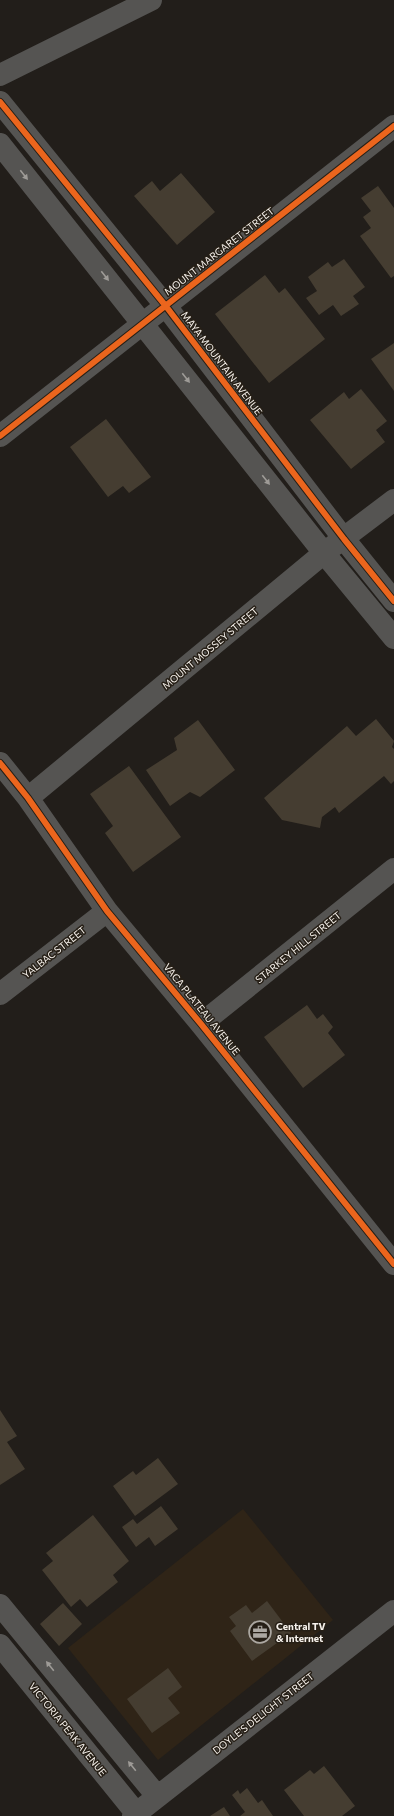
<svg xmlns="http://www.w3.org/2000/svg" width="394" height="1816" font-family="Commissioner,sans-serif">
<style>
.built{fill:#2f2417}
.building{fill:#453d31}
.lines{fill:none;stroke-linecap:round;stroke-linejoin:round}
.minor{stroke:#555452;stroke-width:22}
.cycleway-casing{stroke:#261f16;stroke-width:8}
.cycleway{stroke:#eb651d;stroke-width:6}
.oneway{fill:#9e9b97}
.labels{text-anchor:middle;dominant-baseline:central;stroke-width:3;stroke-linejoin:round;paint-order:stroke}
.street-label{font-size:10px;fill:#f7f2ec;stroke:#261f16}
.poi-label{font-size:10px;font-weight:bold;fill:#f7f2ec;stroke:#261f16;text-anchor:start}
</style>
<rect width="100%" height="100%" fill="#221e1a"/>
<path class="built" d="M 243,1509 L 333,1620 L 158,1760 L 68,1648 Z"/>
<path class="building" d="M 181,173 L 215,212 L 177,245 L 134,196 L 152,181 L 160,191 Z
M 378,186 L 394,208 L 394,276 L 391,278 L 360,236 L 371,228 L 363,217 L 371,211 L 361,198 Z
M 344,259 L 365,287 L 353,296 L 359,304 L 341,316 L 333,305 L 319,315 L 306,298 L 317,291 L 308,277 L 328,262 L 332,267 Z
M 265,275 L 279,293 L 285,288 L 325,339 L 269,383 L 215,314 Z
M 394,343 L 394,391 L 371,359 Z
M 361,389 L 387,421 L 376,430 L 385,442 L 351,469 L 310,420 L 344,392 L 349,399 Z
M 106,419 L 151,477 L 129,493 L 123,486 L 108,497 L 70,447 Z
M 376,719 L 394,741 L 392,747 L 394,749 L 394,781 L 391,784 L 384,776 L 339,813 L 335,807 L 322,817 L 320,828 L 282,820 L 264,798 L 347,726 L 356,736 Z
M 198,720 L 235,770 L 200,797 L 190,792 L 170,806 L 146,770 L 177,750 L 174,738 Z
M 129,766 L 181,837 L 133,872 L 105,833 L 113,826 L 90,794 Z
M 307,1005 L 317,1019 L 323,1014 L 333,1027 L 328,1033 L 345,1055 L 303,1088 L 264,1037 Z
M 0,1410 L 17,1436 L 7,1442 L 25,1469 L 0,1485 Z
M 158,1458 L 178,1484 L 135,1516 L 113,1486 L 133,1471 L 136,1475 Z
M 161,1506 L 178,1529 L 155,1546 L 149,1537 L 136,1547 L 122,1527 L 133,1519 L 137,1524 Z
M 93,1515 L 129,1561 L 113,1575 L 118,1582 L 87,1607 L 80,1599 L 71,1607 L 42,1570 L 53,1561 L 46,1553 Z
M 267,1601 L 291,1633 L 252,1661 L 230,1631 L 236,1626 L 229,1617 L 246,1605 L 252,1613 Z
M 63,1603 L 82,1624 L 59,1646 L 40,1624 Z
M 168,1668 L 182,1687 L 168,1698 L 180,1713 L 152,1733 L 127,1699 Z
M 324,1766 L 355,1806 L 342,1816 L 304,1816 L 284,1790 L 310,1770 L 314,1774 Z
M 247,1788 L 258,1803 L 262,1800 L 273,1816 L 240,1816 L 245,1812 L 232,1795 L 238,1790 L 240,1794 Z
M 224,1807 L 230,1816 L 210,1816 Z"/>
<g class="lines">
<path class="minor" d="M 0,75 L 151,0
M 0,102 L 165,305 L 344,539 L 394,601
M 0,144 L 324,553 L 394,638
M 0,436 L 394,126
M 0,763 L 28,798 L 107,911 L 201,1024 L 394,1264
M 28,798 L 324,553 L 394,500
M 0,994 L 107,911
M 201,1024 L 394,869
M 0,1605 L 157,1796
M 0,1645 L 136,1813
M 133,1816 L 394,1611"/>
<g class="cycleway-casing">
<path id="cycleway" d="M 0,102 L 165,305 L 344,539 L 394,601
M 0,436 L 394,126
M 0,763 L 28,798 L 107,911 L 201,1024 L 394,1264"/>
</g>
<use href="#cycleway" class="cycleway"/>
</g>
<defs><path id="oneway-solid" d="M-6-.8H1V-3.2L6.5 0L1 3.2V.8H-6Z"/></defs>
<g class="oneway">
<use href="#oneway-solid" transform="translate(24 175) rotate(52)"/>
<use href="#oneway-solid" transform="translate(105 276) rotate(52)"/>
<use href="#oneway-solid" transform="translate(186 378) rotate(52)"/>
<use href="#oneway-solid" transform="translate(266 480) rotate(52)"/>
<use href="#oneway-solid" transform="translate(50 1666) rotate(-129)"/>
<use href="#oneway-solid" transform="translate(132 1766) rotate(-129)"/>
</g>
<defs>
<g id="office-ring" transform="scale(1.15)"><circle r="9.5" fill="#261f16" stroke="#aca8a2" stroke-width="1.5"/><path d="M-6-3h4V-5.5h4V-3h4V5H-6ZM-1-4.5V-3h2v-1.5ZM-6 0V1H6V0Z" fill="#aca8a2"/></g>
</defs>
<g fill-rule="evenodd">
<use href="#office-ring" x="260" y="1632"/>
</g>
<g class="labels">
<g class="street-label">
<text transform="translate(219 251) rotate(-38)">MOUNT MARGARET STREET</text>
<text transform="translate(222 363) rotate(53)">MAYA MOUNTAIN AVENUE</text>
<text transform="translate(210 648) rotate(-40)">MOUNT MOSSEY STREET</text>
<text transform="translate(298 947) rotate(-39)">STARKEY HILL STREET</text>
<text transform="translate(54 952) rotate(-38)">YALBAC STREET</text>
<text transform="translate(202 1009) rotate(51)">VACA PLATEAU AVENUE</text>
<text transform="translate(263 1713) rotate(-38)">DOYLE'S DELIGHT STREET</text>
<text transform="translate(68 1729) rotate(51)">VICTORIA PEAK AVENUE</text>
</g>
<g class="poi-label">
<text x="276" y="1626">Central TV<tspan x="276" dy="12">&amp; Internet</tspan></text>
</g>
</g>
</svg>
